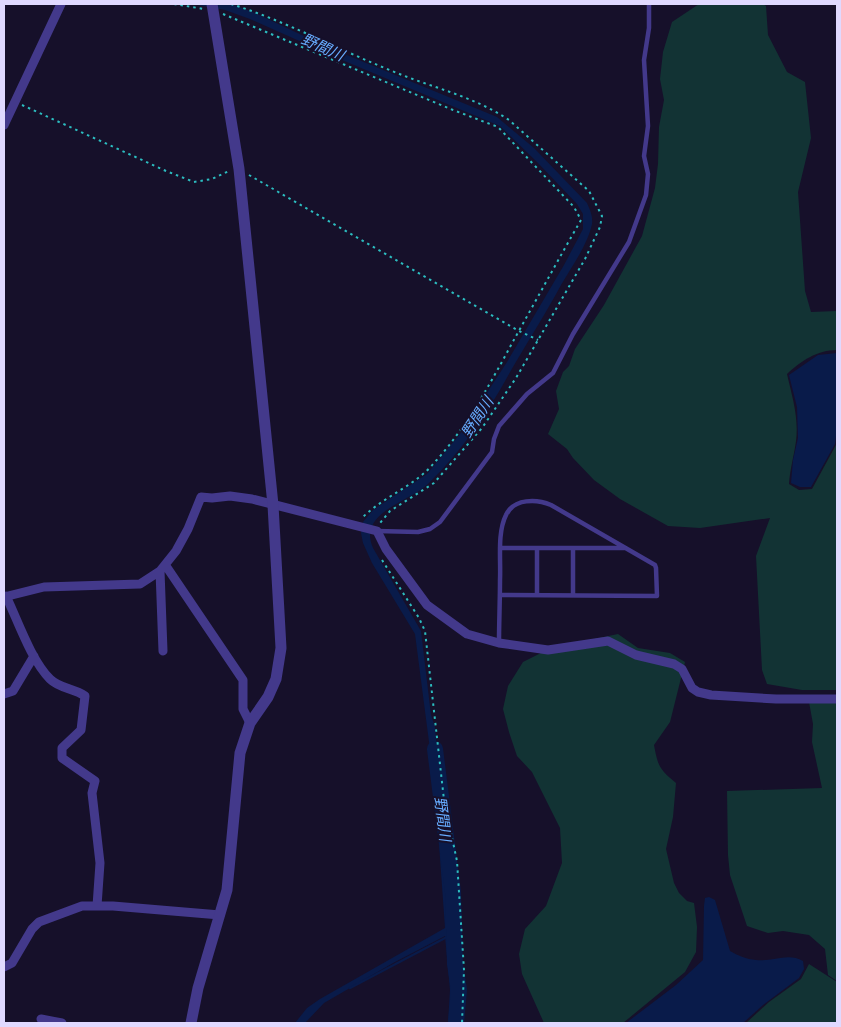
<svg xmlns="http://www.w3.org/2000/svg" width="841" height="1027" font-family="Poppins,'Noto Sans JP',sans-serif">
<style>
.green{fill:#123334}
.water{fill:#091b4a}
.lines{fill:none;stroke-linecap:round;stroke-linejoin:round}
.stream{stroke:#091b4a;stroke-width:2.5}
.river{stroke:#091b4a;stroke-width:16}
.path{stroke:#2cbdc0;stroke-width:2;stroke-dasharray:2.5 4;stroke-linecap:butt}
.service{stroke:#43398b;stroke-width:4.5}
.minor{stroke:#43398b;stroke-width:9}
.tertiary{stroke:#43398b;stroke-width:11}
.labels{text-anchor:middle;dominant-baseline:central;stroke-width:4;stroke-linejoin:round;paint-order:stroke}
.water-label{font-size:15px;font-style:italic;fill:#67acff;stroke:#16102a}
</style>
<rect width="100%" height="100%" fill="#16102a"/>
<path class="green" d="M 699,4 L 763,4 L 766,6 L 768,35 L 787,72 L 805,82 L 811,138 L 798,192 L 805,291 L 811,312 L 837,311 L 837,350 C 817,350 801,361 787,374 C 792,396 799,418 796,441 C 794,456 790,469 789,484 L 799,490 L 812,489 L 837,443 L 837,690 L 802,690 L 767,684 L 762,670 L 756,556 L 770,518 L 700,528 L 668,526 L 620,499 L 594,480 L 573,458 L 567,449 L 548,434 L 559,409 L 556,391 L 563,372 L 569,366 L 575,349 L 604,305 L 642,236 L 655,188 L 658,164 L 659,127 L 664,100 L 660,79 L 663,52 L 672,22 Z
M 618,634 L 638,648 L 670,653 L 685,662 L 670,722 L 654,745 C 658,766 659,769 676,783 L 673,817 L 666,849 L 674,883 L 679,893 L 687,901 L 694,903 L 697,927 L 696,952 L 685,972 L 623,1023 L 544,1023 L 522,974 L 519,954 L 525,929 L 546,906 L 562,863 L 560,828 L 532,772 L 517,756 L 509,732 L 503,709 L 508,686 L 523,662 L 551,648 Z
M 837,701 L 837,981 L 828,975 L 825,949 L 809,935 L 783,931 L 768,933 L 747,926 L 730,875 L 728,855 L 727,791 L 822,788 L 812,742 L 813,724 L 809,702 Z
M 809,964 L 837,982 L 837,1023 L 746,1023 L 769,1002 L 801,979 Z"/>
<path class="water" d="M 192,4 L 227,4 L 237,6 L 255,13 L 325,46 L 497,117 L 534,148 L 587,203 C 590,210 593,216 592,224 C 588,244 571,268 561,285 C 545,315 526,344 509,374 C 487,414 461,452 428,484 C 410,502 357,512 373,548 L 421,631 L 431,715 L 435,727 L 453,931 L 457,990 L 453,1023 L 448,1023 L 450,990 L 445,936 L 393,963 L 324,1003 L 305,1023 L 295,1023 L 307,1008 L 320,999 L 445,928 L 435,788 L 415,634 L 372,563 L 363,543 L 361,533 L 363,522 L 373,510 L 427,474 L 460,434 L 507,362 L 564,265 L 583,229 L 583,214 L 577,204 L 538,163 L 500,126 L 342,60 L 250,19 L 225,10 Z
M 837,353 L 837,428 L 835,444 L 811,487 L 800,487 L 791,483 L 793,460 L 798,438 L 797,407 L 789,375 L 818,355 Z
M 709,897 L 715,900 L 730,951 C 739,956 746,959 756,960 C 773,962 788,952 803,961 L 804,969 L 799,978 L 763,1005 L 743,1023 L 626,1023 L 676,985 L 703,960 L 704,906 L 705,898 Z"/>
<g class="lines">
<path class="stream" d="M 350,988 L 447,937"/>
<path class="river" d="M 435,749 L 453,892 L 455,964 L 459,990 L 456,1023"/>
<path class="path" d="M 174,4 L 204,9
M 231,4 C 288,22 341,51 397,73 C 434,88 475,97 509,120 L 589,191 L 602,216 L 600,227 L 585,259 L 516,378 L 482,428 L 434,483 L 390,511 L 380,523
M 223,14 L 453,110 L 498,127 L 574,207 L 581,220 C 559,258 538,297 516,336 C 492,380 468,426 434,463 C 415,486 384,496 362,518
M 22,105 L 166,171 L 194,182 L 212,179 L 229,171
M 249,175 L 519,331 L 538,340
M 382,560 L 419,618 L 425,631 L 444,800 L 457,861 L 464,970 L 462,1023"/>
<path class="service" d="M 377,531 L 418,532 L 430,529 L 440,522 L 492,452 L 494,439 L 499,426 L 527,394 L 553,373 L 573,334 L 629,242 L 646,195 L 648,174 L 644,156 L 648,126 L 644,60 L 649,28 L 649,4
M 501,548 L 624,548
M 537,548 L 537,595
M 573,595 L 573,548
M 499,643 C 499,622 500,601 500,580 C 501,560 497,533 506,515 C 514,498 537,499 551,505 L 655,565 L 656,568 L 657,596 L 500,595"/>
<path class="minor" d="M 4,125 L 61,4
M 166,566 L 243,680 L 243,709 L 250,723
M 160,571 L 163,651
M 6,596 C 18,621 31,660 50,679 C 60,689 74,688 85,696 L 81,730 L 62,748 L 62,758 L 95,781 L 92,793 L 100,863 L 97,906
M 4,597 L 44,587 L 140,584 L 160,571 L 176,551 L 188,529 L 201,497 L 212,498 L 230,496 L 252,499 L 377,531 L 386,549 L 427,605 L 467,634 L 499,643 L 548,650 L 608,641 L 636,655 L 674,664 L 682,669 L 692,688 L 698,692 L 711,695 L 776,699 L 837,699
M 4,694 L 13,691 L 34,656
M 4,967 L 12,963 L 32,929 L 39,922 L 82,906 L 113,906 L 220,915
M 41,1019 L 62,1023"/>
<path class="tertiary" d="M 191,1023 L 198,988 L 227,890 L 240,753 L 250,723 L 268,697 L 276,679 L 281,648 L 273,505 L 239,169 L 212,4"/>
</g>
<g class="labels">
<g class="water-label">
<text transform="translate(323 47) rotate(24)">野間川</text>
<text transform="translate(477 417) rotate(-57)">野間川</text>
<text transform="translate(443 819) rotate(83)">野間川</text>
</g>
</g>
<rect width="841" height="1027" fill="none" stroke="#e0d9ff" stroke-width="10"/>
</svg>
